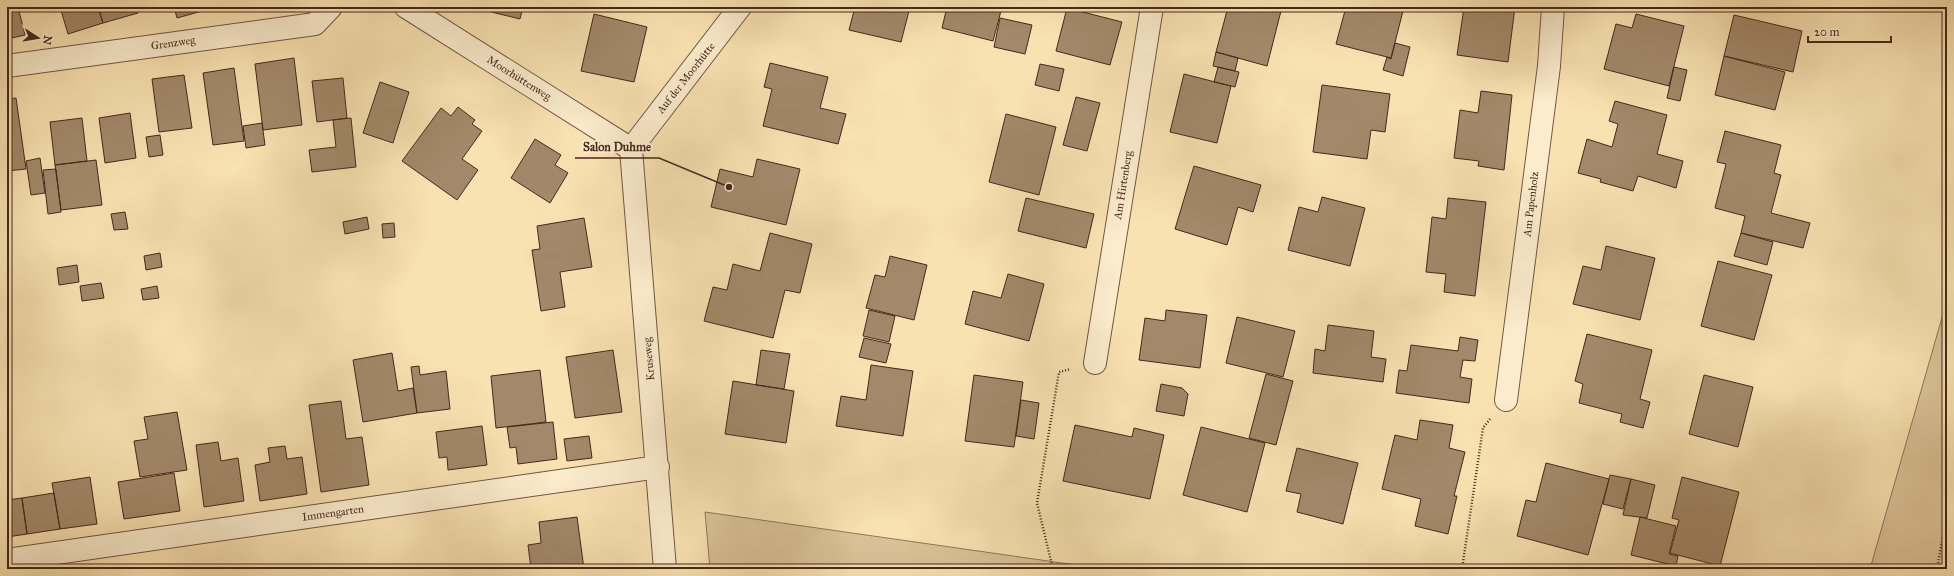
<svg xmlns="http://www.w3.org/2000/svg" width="1954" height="576" font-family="'IM FELL Great Primer',serif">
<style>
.green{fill:#dbc298;stroke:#90755a}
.building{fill:#a3896a;stroke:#46281c}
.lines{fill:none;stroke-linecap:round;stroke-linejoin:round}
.minor-casing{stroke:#735642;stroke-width:24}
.path{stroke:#46281c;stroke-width:2.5;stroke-dasharray:1 2;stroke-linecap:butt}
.minor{stroke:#fbeccd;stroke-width:22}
.labels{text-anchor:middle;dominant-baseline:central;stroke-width:4;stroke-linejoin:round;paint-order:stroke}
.street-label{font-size:11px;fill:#46281c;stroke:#fbeccd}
.leader{fill:none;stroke:#46281c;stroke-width:1.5}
.callout-dot{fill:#46281c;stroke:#fbeccd;stroke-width:1.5}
.callout-label{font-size:12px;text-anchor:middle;font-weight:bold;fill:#46281c;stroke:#fbeccd;stroke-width:4;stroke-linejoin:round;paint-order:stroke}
</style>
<rect width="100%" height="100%" fill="#f9e2b2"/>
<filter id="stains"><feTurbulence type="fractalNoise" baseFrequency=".005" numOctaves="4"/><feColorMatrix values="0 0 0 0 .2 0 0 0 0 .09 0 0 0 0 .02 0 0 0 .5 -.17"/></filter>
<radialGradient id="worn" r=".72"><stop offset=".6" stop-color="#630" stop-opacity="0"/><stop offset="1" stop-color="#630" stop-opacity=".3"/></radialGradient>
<path class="green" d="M 1947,300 L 1947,569 L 1870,569 Z
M 705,512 L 1104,569 L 710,569 Z"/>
<path class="building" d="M 7,7 L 18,7 L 25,35 L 7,39 Z
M 60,7 L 98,7 L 103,23 L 68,34 Z
M 98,7 L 136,7 L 138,13 L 103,23 Z
M 174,7 L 209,7 L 209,9 L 177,18 Z
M 471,7 L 523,7 L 520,19 Z
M 855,7 L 910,7 L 901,42 L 849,30 Z
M 947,7 L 1002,7 L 993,41 L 942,28 Z
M 1228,7 L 1282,7 L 1267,66 L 1216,52 Z
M 1346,7 L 1404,7 L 1391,58 L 1336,44 Z
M 1464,7 L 1515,7 L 1508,62 L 1457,55 Z
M 1067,8 L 1122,22 L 1110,65 L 1056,51 Z
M 594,14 L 647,27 L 634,82 L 581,71 Z
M 1636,14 L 1684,26 L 1669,86 L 1604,69 L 1616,24 L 1632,28 Z
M 1734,15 L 1802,31 L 1793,72 L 1724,56 Z
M 1000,18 L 1032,25 L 1025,54 L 994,47 Z
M 1395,43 L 1410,47 L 1403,76 L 1383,70 L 1387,57 L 1391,59 Z
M 1216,52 L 1238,58 L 1235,71 L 1213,66 Z
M 1724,56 L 1785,72 L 1775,110 L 1715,95 Z
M 294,58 L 302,125 L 263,130 L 255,64 Z
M 770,63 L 828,77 L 820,108 L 846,114 L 838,144 L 763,126 L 772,89 L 764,87 Z
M 1040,64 L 1064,69 L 1059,91 L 1035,85 Z
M 1218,67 L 1239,72 L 1235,87 L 1214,82 Z
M 1674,67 L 1687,70 L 1680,101 L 1667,98 Z
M 234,68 L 244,141 L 213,145 L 203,73 Z
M 1184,74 L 1231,86 L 1217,143 L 1170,132 Z
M 184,75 L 192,128 L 159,132 L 152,79 Z
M 343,78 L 347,118 L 317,122 L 312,81 Z
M 380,82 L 409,92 L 393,143 L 363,133 Z
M 1322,85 L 1390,94 L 1385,132 L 1371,130 L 1367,159 L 1313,152 Z
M 1481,91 L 1512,95 L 1504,170 L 1478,166 L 1479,161 L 1454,158 L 1460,110 L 1478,113 Z
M 1076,97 L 1100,103 L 1087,151 L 1063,145 Z
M 16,98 L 26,169 L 7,171 L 7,99 Z
M 1615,101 L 1667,115 L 1657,154 L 1683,161 L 1676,188 L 1638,176 L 1633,191 L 1600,182 L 1601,179 L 1578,173 L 1587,139 L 1612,147 L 1618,124 L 1609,121 Z
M 458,107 L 475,120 L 472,124 L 482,131 L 462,159 L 478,170 L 457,200 L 402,161 L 441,108 L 451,116 Z
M 130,113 L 136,158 L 105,163 L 99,118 Z
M 1006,114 L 1056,127 L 1039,195 L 989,182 Z
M 82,118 L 87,161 L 55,165 L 50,122 Z
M 351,118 L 356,167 L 312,172 L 309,150 L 336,147 L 333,120 Z
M 262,123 L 265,145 L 246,148 L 243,126 Z
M 1725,131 L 1781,145 L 1774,173 L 1781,175 L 1771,213 L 1810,223 L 1803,248 L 1741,233 L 1745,216 L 1715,208 L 1726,164 L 1717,162 Z
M 160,135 L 163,155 L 149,157 L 146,137 Z
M 535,139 L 561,155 L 555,165 L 568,173 L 550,203 L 511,178 Z
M 40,158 L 45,193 L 31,195 L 26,161 Z
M 757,159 L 800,169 L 786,225 L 711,207 L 720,169 L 753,177 Z
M 96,160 L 102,205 L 61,210 L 55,165 Z
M 1194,166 L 1261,185 L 1253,212 L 1238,207 L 1227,245 L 1175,229 Z
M 56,169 L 61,212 L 48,214 L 43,170 Z
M 1322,197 L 1365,208 L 1350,266 L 1288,250 L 1299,207 L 1318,212 Z
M 1026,198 L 1094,214 L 1086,248 L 1018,231 Z
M 1448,198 L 1486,202 L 1475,296 L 1444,292 L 1446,274 L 1426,272 L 1432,217 L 1446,219 Z
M 125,212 L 128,229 L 114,230 L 111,214 Z
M 367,217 L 369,229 L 345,234 L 343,222 Z
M 584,218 L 592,267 L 560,272 L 565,307 L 541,311 L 532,250 L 540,249 L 537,226 Z
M 394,223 L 395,237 L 383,238 L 382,224 Z
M 770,233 L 812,244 L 800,293 L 785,290 L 773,338 L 704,321 L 713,287 L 727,290 L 733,264 L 760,271 Z
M 1741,233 L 1773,242 L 1767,265 L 1734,256 Z
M 1606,246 L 1655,258 L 1640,320 L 1573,304 L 1583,266 L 1601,270 Z
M 160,253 L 162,267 L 146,270 L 144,256 Z
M 890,256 L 927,265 L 914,320 L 866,308 L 875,275 L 885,277 Z
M 1718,261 L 1772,275 L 1754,340 L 1701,326 Z
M 77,265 L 79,282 L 59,285 L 57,268 Z
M 1008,274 L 1044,284 L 1029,341 L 965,324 L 973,291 L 1001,298 Z
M 101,283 L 104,298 L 82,301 L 80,286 Z
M 157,286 L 159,298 L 143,300 L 141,289 Z
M 869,310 L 895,316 L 889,342 L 863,336 Z
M 1166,310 L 1207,315 L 1200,368 L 1139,360 L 1145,318 L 1165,321 Z
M 1237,317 L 1295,331 L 1283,377 L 1226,363 Z
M 1328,325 L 1374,331 L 1371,357 L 1386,359 L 1383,382 L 1313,373 L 1315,349 L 1325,351 Z
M 1587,334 L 1652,350 L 1640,399 L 1650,402 L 1643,428 L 1620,422 L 1622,414 L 1579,403 L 1583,384 L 1575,381 Z
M 1460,337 L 1478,340 L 1475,361 L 1463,360 L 1460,377 L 1472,379 L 1469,403 L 1396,393 L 1399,370 L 1407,371 L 1411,345 L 1458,351 Z
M 864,338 L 891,344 L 886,363 L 859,357 Z
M 613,350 L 622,412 L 575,418 L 566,357 Z
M 761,350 L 790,354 L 784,389 L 756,385 Z
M 392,353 L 398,391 L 413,388 L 417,413 L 363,422 L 353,360 Z
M 871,365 L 913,371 L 903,436 L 836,426 L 841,396 L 866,400 Z
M 419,366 L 420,375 L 446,371 L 450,409 L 417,413 L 411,367 Z
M 540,370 L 546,422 L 496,428 L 491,376 Z
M 1266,374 L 1293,381 L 1276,445 L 1249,438 Z
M 974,375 L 1023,382 L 1014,447 L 965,441 Z
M 1704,375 L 1753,387 L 1738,447 L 1689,434 Z
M 733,381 L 794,391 L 786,443 L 725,434 Z
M 1161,384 L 1182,388 L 1188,394 L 1184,416 L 1156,411 Z
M 1021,400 L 1039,403 L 1034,439 L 1016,436 Z
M 341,401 L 346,439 L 362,437 L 369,485 L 321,492 L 309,405 Z
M 177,412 L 187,470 L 140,477 L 134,441 L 148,439 L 144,417 Z
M 1420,420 L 1453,425 L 1449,448 L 1465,452 L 1454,496 L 1457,496 L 1448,534 L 1415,526 L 1421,499 L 1382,489 L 1395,435 L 1417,440 Z
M 553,422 L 557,459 L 518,464 L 516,447 L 510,448 L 507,427 Z
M 1075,425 L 1132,437 L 1134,428 L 1164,435 L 1150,499 L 1063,481 Z
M 482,426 L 487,465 L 448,470 L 447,457 L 439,458 L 436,432 Z
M 1201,427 L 1265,443 L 1247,512 L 1183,495 Z
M 589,436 L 592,458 L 567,461 L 564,439 Z
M 218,442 L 221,461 L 238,458 L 244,501 L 204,507 L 196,445 Z
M 285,446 L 287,459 L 302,457 L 307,494 L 260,501 L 255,465 L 270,462 L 268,448 Z
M 1297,448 L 1358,463 L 1343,524 L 1297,512 L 1301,494 L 1286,491 Z
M 1546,463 L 1609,479 L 1588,555 L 1517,536 L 1526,500 L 1536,502 Z
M 174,473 L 180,511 L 124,519 L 118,482 Z
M 1610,475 L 1631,479 L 1623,509 L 1603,504 Z
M 90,477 L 97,524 L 60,529 L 52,483 Z
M 1682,477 L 1739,492 L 1720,566 L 1670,553 L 1679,520 L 1672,518 Z
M 1631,479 L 1655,485 L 1647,518 L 1623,515 Z
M 54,493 L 60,529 L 27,534 L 22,498 Z
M 22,498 L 27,534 L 7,537 L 7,500 Z
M 577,517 L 584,569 L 531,569 L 528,545 L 541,543 L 539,522 Z
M 1640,517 L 1676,526 L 1669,554 L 1678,556 L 1676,566 L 1631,555 Z"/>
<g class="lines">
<g class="minor-casing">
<path id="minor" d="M 406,7 L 631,149
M 7,66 L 315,24 L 331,7
M 631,149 L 665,569
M 631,149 L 740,7
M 1095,363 L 1152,7
M 1506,400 L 1549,66 L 1553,7
M 7,560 L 658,467"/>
</g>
<path class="path" d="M 1053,569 L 1037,503 L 1059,372 L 1071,369
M 1462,569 L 1483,428 L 1490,419
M 1937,569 L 1947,513"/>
<use href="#minor" class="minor"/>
</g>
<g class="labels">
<g class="street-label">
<text transform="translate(173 43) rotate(-8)">Grenzweg</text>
<text transform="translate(519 78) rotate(32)">Moorhüttenweg</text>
<text transform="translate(686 78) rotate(-52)">Auf der Moorhütte</text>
<text transform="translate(1123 185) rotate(-81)">Am Hirtenberg</text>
<text transform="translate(1531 204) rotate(-83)">Am Papenholz</text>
<text transform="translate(649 359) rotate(-95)">Kruseweg</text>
<text transform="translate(333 513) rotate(-8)">Immengarten</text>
</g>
</g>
<path class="leader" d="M729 187L659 158H575"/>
<circle class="callout-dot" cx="729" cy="187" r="4"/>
<g class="callout-label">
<text x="617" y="151">Salon Duhme</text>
</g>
<rect width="1954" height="576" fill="none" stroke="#f9e2b2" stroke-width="24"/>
<rect x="8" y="8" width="1938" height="560" fill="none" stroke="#46281c" stroke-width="2"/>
<rect x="12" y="12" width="1930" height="552" fill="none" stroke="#46281c"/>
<g transform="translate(38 38) rotate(102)" stroke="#fbeccd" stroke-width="3" paint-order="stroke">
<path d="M0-3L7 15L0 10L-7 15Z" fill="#46281c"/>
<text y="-6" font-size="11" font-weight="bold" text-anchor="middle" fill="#46281c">N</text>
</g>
<path d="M1808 36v6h83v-6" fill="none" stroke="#46281c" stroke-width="2"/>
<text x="1814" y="36" font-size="12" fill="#46281c" stroke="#fbeccd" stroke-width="3" paint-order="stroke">20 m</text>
<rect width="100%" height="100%" filter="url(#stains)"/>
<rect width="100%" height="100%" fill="url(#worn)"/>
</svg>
